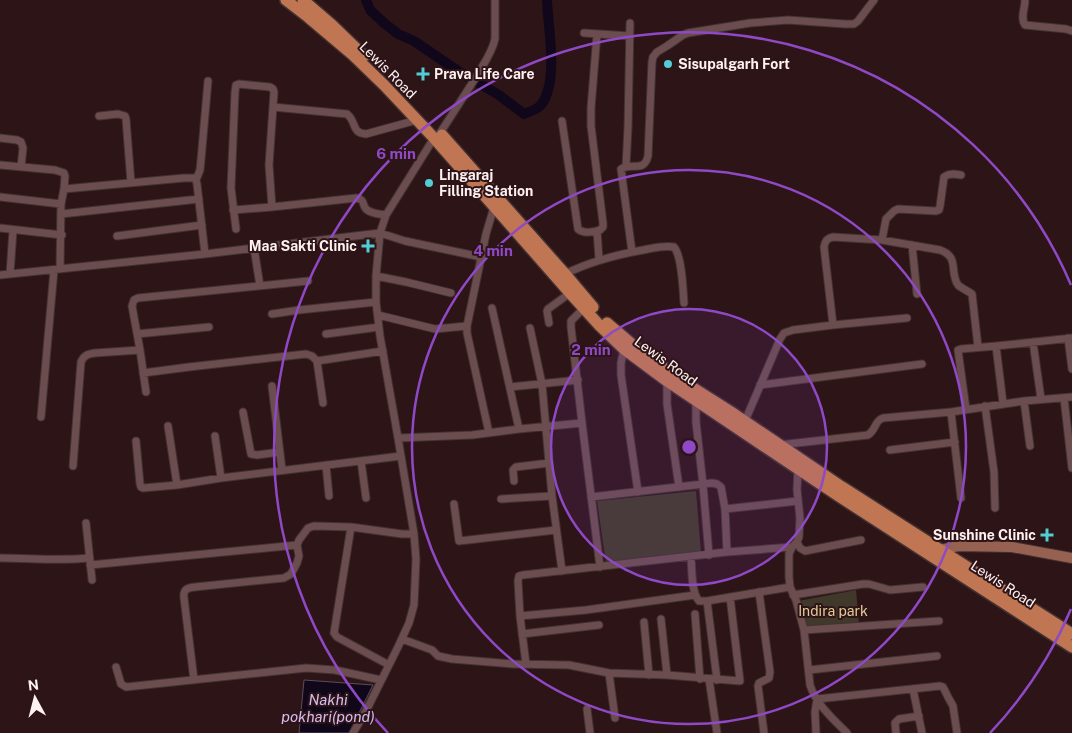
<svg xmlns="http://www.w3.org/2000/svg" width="1072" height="733" font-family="'Public Sans',sans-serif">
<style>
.green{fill:#40382a}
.water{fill:#11071b;stroke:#584d5b}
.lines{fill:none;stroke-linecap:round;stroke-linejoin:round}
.river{stroke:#11071b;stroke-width:10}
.street-casing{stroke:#433233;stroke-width:9}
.secondary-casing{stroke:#433233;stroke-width:12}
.primary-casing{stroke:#433233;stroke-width:14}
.street{stroke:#6b4d4f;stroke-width:7}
.secondary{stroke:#966151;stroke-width:10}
.primary{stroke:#c07653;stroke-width:11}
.ring{fill:none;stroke:#8f49c6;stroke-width:2.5}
.poi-dot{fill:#52ccd5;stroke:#2d1417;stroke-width:2}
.labels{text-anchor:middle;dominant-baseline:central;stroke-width:4;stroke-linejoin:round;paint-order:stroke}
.poi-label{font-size:14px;font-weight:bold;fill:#fff0f1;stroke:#2d1417;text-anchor:start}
.street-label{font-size:14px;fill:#fff0f1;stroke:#2d1417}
.park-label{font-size:14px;fill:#e6cb98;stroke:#2d1417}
.water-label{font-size:15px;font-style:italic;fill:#d4bdef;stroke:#2d1417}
.centre{fill:#8f49c6;stroke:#2d1417;stroke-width:2.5}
.ring-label{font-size:15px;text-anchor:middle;font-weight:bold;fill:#8f49c6;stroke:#2d1417;stroke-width:4;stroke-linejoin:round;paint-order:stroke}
</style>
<rect width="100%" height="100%" fill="#2d1417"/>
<path class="green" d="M 696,491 L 701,553 L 606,563 L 597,501 Z
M 856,590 L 859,625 L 806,630 L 798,601 Z"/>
<path class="water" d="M 304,680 L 373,685 L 349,733 L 299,733 Z"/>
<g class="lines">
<path class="river" d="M 366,0 L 370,10 L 384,23 L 398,34 L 414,41 L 458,71 L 499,95 L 524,114 C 529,112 538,109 541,105 C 559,82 548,28 547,0"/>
<g class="street-casing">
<path id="street" d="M 1025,0 C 1025,9 1020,18 1025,25 L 1066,29 L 1072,31
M 584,33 L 630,36
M 273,107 L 347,114 C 357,122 351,133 366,134 L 417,120
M 99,116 L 118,114 L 125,116 L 126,119 L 131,183
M 562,121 L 578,229 C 583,234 594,232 600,230 L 603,227 L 603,223 L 591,126 L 591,108 L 597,34
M 440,133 C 452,115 464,96 476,77 C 483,65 492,53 495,39 L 495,0
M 0,138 L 17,140 L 21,142 L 23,148 L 21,167
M 0,165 L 55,170 L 64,173 L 65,176 L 64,189 L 61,204 L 60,269
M 626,167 L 628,127 L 630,23
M 196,180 L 200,170 L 201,160 L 208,81
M 64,189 L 184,178 L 194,178 L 196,180 L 197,184 L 205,254
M 0,197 L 61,204
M 233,210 L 272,207 L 356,198 C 366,200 361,203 366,209 C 371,214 380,214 386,215
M 61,214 L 199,199
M 0,228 L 62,235
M 236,229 L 231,188 L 235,92 L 236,85 L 239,84 L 270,87 L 273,89 L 274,92 L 269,165 L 272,207
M 597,231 L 599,259
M 117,236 L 202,225
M 882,240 L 886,219 L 894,211 L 898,209 L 936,211 L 939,210 L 940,206 L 944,177 C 949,173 955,174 961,175
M 912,245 L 917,294
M 254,248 L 260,286
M 632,252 L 621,169 C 632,162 644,173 648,156 L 652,62 L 653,57 L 657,52 L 667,46 L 683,35 L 688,33 L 750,23 L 788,20 L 845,24 L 854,24 L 858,21 L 874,0
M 10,274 L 13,230
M 565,274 C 591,261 615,255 643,250 C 654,248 664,245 674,247 C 682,256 683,290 684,303
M 0,275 L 205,254 L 380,233 L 405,241 L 481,257
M 376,276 L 406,282 L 451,293
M 492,308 L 519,429
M 584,308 L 571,321 L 571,327 L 582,423 L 600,567
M 272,314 L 299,310 L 376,302
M 378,315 L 435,329 L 467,326
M 549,323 L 547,311 L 548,309 L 570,293
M 833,325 L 824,247 C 825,241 827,238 833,237 L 882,240 L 940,250 C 960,257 949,272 958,285 C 961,288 968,291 972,294 L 978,347
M 530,328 L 542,384 L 552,496 L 562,571
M 137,334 L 209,327
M 326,334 L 379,327
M 1068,338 L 1072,369
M 1033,342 L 1041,399
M 996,346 L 1003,403
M 624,349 L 621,363 L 621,375 L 638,492
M 317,361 L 383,351
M 143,373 L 189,367 L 306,354 L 312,356 L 317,361 L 323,403
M 667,381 L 667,404 L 679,487
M 760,385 L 922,364
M 272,386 L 282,470
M 510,387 L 578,380
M 146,392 L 140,350 L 132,306 L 134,300 L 138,298 L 308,281
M 1064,398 L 1072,468
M 696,401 L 696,422 L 703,485 L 709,555
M 1024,401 L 1030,446
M 985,406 L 994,472 L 995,508
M 966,409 L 958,350 L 961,349 L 996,346 L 1072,338
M 243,412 L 251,454 L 257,455 L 280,452
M 951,412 L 961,498
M 41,417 L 54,270
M 745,421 L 780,339 L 784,333 L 793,330 L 833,325 L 907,318
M 168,426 L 177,485
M 489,433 L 467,333 L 467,326 L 486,234 L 494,207
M 215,436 L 221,478
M 398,438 L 472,435 L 519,429 L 582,423
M 136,441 L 140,484 L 141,487 L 143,488 L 177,485 L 221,478 L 401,456
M 779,445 L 868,435 C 877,429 874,421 883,418 L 951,412 L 1024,401 L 1072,397
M 890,450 L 955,442
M 361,461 L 366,498
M 326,465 L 329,496
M 73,466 L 81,362 C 84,355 88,354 95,353 L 140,350
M 798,468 L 797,490 L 800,518 L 799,537 L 797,542 L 792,547 L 789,554 L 789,577 L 790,587 L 796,600 L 804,630 L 810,685 C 816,704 833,719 847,733
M 514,481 L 513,470 L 516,467 L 549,463
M 591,497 L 712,483 L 717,484 L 721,487 L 725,509 L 727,552
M 501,499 L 552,496
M 454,504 L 459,541 L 556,530
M 725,509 L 798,501
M 86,523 L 92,580
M 351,527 L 334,633 L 337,637 L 389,665
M 797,542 L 800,548 L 805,551 L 861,540
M 691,557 C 692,569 691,592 699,601 L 707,601 L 790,587
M 0,558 C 30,558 60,561 89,558
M 90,565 L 297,545
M 759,592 L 770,672 L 769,678 L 759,683 L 758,686 L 764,733
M 793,595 L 863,584 L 869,584 L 890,590 L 923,587
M 707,601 L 717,680
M 695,614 L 700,679
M 520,616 L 586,610 L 695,595
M 661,619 L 667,675
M 644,622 L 649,675
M 804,630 L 939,621
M 522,634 L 599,625
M 402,639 L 432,650 L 438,656 L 452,659 L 512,664 L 569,665 L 609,673 L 667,675 L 740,681 L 730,597
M 526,664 L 520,616 L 518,581 L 519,576 L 523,575 L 727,552 L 792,547
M 116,667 L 121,684 L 126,687 L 306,668 L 335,670 L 381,680
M 809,670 L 937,656
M 609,673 L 615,718
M 709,679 L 717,733
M 194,680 L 184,598 C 183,589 187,588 195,587 L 284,578 L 291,574 L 297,563 L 299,556 L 297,545 L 299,540 L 308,528 L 314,526 L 351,527 L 402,534 L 414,534
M 913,689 L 922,733
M 587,709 L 590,733
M 353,733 L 366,711 L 398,647 L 409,623 L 414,605 L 416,559 L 414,534 L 398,438 L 380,336 L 376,302 L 376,276 L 380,233 L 386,215 L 434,138
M 816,733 L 815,712 L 817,699 L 940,686 L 943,687 L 948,697 L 953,706 L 957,733
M 896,733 L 895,723 L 899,719 L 919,716"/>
</g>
<g class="secondary-casing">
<path id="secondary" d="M 940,550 L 958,546 L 1012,547 L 1072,558"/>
</g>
<g class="primary-casing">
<path id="primary" d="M 286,0 L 308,17 L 353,55 L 384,85 L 434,138 L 570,293 L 600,326 L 624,349 L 667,381 L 837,495 L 1072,647
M 303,0 L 332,25 L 364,56
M 442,135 L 565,274 L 593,307
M 607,323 L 642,353 L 693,388 L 734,414 L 842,487 L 1072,634"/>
</g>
<use href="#street" class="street"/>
<use href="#secondary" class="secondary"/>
<use href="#primary" class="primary"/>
</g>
<circle cx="689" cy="447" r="138" fill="#8f49c6" fill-opacity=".12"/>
<g class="ring">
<circle cx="689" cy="447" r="138"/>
<circle cx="689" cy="447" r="277"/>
<path d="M1071 609A415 415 0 0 1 990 733M388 733A415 415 0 1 1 1071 285"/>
</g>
<g class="poi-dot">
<circle cx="668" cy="64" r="5"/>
<path d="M420.5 66.5h5v5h5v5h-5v5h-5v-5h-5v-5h5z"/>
<circle cx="429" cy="183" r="5"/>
<path d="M365.5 238.5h5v5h5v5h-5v5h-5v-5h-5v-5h5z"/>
<path d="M1044.5 527.5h5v5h5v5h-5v5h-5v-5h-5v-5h5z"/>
</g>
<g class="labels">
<g class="poi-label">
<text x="678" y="64">Sisupalgarh Fort</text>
<text x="434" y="74">Prava Life Care</text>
<text x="439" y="175">Lingaraj<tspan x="439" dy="16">Filling Station</tspan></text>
<text x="357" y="246" text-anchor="end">Maa Sakti Clinic</text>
<text x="1036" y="535" text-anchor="end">Sunshine Clinic</text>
</g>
<g class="street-label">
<text transform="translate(388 70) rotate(45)">Lewis Road</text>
<text transform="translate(666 361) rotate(36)">Lewis Road</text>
<text transform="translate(1003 584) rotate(33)">Lewis Road</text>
</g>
<g class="park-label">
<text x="833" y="611">Indira park</text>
</g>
<g class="water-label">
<text x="328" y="699">Nakhi<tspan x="328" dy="17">pokhari(pond)</tspan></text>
</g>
</g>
<circle cx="689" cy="447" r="8" class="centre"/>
<g class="ring-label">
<text x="396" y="159">6 min</text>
<text x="493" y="256">4 min</text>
<text x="591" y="355">2 min</text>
</g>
<g transform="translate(35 698) rotate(353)" stroke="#2d1417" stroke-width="4" paint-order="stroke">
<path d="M0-4L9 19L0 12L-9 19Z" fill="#fff0f1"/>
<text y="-8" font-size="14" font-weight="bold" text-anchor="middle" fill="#fff0f1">N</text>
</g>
</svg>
